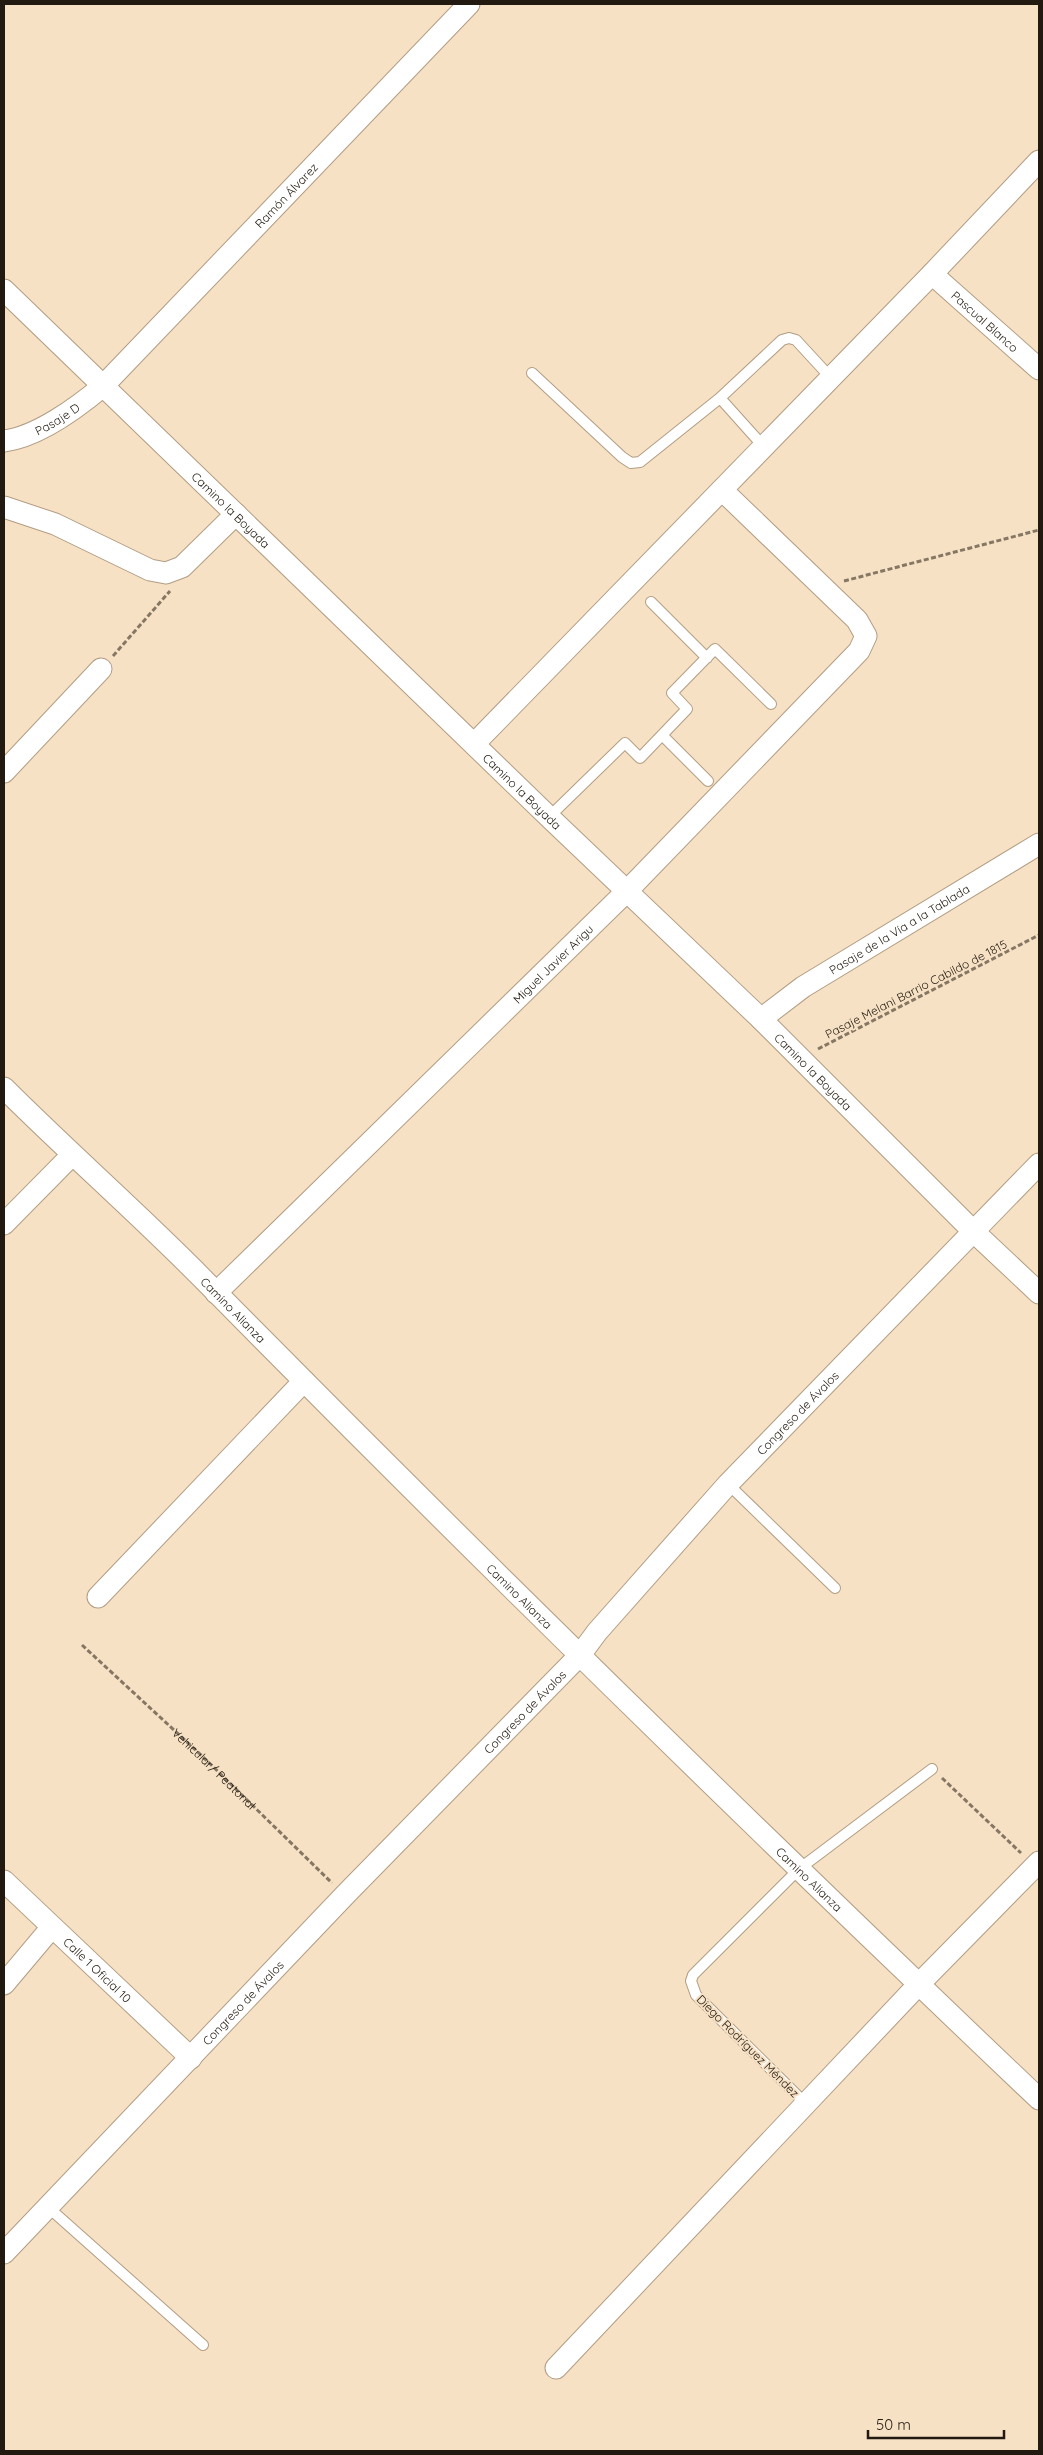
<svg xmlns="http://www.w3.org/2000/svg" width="1043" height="2455" font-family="Quicksand,sans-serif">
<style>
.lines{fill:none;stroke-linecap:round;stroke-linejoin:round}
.lane-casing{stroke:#b29d83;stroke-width:12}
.street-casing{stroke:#b29d83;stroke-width:23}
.path{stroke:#857764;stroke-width:3;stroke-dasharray:5 2.5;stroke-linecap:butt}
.lane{stroke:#fff;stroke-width:10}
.street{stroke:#fff;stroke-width:21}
.labels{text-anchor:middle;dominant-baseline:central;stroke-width:4;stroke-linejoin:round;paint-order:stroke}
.street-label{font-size:12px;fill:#221a10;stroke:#f7e1c5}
</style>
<rect width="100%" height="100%" fill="#f7e1c5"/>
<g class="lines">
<g class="lane-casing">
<path id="lane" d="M 532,373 L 622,457 L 631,463 L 640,462 L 720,398
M 763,446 L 720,398 L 782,340 L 789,338 L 796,340 L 831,378
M 651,602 L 707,658
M 662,735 L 708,781
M 549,817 L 625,743 L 640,758 L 687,709 L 672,693 L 715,649 L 771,704
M 728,1484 L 835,1588
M 805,2103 L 696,1995 L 691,1981 L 693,1975 L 799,1869 L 932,1769
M 49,2208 L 203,2345"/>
</g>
<g class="street-casing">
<g id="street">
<path id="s2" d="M 932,274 L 1039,369"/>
<path id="s3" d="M 4,290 L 549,817 L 761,1019 L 973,1231 L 1039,1293"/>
<path id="s4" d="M 4,441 C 37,437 78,407 103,386 L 469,4"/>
<path d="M 4,507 L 55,524 L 150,570 L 166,573 L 182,567 L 236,514"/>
<path d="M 475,743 L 932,274 L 1039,161"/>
<path d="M 4,772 L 101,669"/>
<path id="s5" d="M 761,1019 L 803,987 L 1039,844"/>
<path id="s6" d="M 4,1088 C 69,1153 139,1214 203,1279 C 477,1557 756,1830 1039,2099"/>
<path d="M 4,1224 L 72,1155"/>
<path id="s7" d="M 216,1293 L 627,891 L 859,651 L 866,636 L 857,620 L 722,490"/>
<path d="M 98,1597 L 304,1381"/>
<path id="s8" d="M 4,1881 L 191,2058"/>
<path d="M 4,1984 L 52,1927"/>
<path id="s9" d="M 4,2253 L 345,1895 L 580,1655 L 597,1632 L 728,1484 L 1039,1164"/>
<path d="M 556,2368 L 920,1983 L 1039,1862"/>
</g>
</g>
<g class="path">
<path d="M 844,581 L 1039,530"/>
<path d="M 113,656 L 170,591"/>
<path d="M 818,1049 L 1039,935"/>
<path id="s1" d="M 82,1645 L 201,1755 L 332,1883"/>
<path d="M 942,1778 L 1021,1853"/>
</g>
<use href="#lane" class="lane"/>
<use href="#street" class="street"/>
</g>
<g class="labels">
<g class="street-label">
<text stroke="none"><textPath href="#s4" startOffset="379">Ramón Álvarez</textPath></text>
<text stroke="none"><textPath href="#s2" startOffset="71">Pascual Blanco</textPath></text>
<text stroke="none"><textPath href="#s4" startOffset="58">Pasaje D</textPath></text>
<text stroke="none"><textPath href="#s3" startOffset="316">Camino la Boyada</textPath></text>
<text stroke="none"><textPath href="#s3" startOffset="721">Camino la Boyada</textPath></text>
<text stroke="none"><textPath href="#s5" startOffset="165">Pasaje de la Vía a la Tablada</textPath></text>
<text stroke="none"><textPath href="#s7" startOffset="471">Miguel Javier Arigu</textPath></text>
<text transform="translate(916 989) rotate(-27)">Pasaje Melani Barrio Cabildo de 1815</text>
<text stroke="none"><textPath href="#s3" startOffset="1125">Camino la Boyada</textPath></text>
<text stroke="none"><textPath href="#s6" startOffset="319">Camino Alianza</textPath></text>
<text stroke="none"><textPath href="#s9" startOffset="1156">Congreso de Ávalos</textPath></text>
<text stroke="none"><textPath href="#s6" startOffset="724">Camino Alianza</textPath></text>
<text stroke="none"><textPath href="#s9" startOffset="751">Congreso de Ávalos</textPath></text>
<text stroke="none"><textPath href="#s1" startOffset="181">Vehicular/ Peatonal</textPath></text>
<text stroke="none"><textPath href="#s6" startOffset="1129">Camino Alianza</textPath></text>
<text stroke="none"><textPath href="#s8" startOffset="129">Calle 1 Oficial 10</textPath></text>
<text stroke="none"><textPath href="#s9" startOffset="346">Congreso de Ávalos</textPath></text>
<text transform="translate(748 2046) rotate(45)">Diego Rodríguez Méndez</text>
</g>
</g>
<rect width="1043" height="2455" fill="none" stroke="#221a10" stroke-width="10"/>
<path d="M868 2430v8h136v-8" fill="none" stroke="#221a10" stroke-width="2.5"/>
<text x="876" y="2430" font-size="15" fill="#221a10" stroke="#f7e1c5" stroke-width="4" paint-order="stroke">50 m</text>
</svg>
